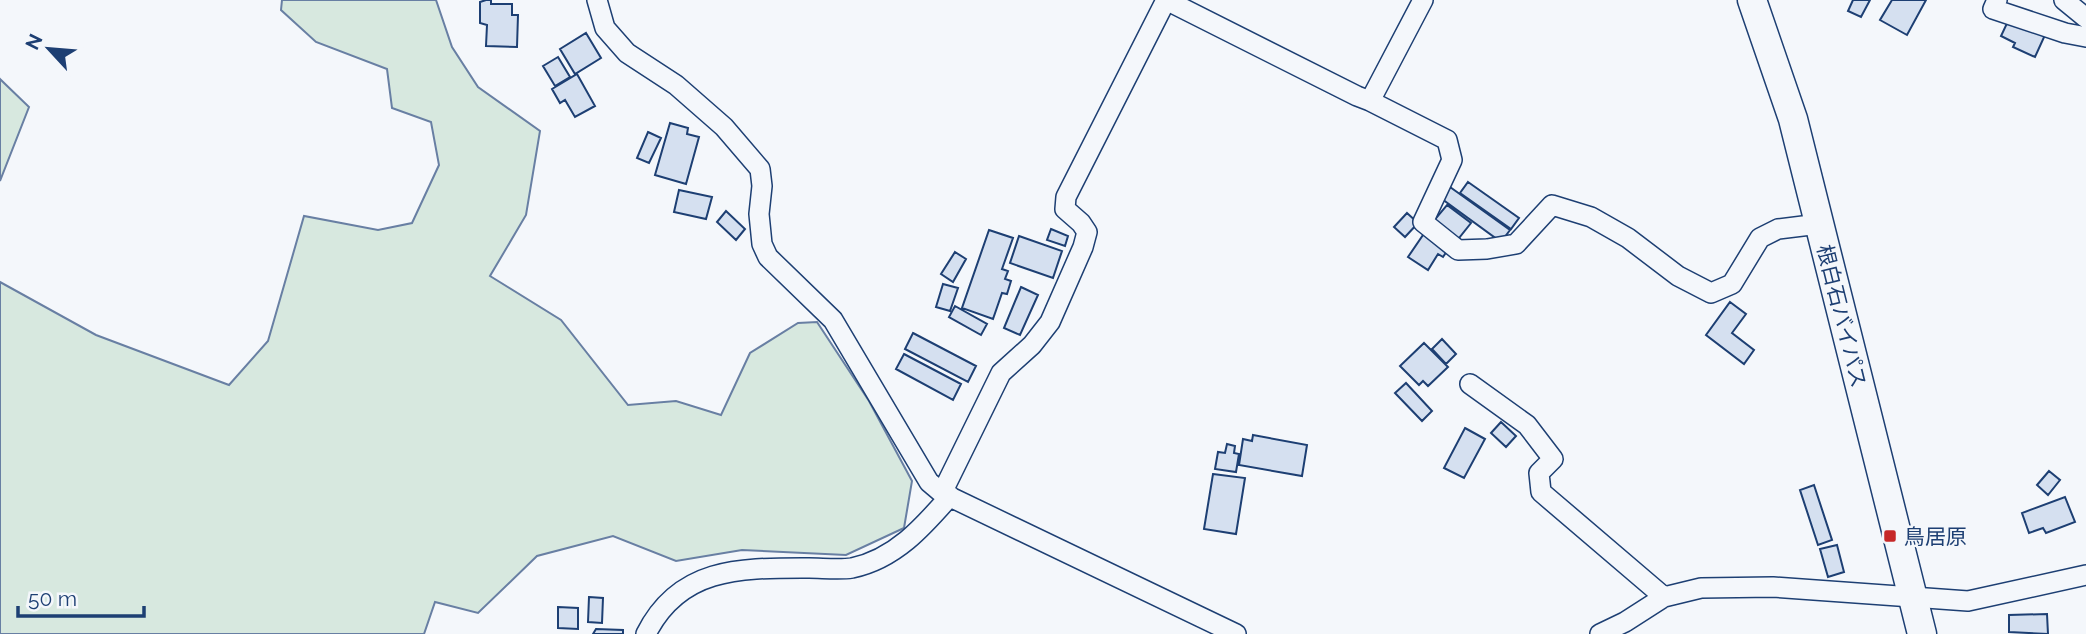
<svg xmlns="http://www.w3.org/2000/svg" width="2086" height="634" font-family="Raleway,'Noto Sans JP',sans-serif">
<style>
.green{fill:#d7e8df;stroke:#687fa3;stroke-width:2}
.building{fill:#d5e0f0;stroke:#1d3f73;stroke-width:2}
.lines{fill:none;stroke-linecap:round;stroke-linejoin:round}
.minor-casing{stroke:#1d3f73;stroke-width:22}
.highway-casing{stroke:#1d3f73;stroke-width:31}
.minor{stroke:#f4f7fb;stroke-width:19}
.highway{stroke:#f4f7fb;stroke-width:28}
.poi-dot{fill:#c62828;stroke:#f4f7fb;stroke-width:2.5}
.labels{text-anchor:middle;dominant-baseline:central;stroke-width:5;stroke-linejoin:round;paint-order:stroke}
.street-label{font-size:21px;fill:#1d3f73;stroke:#f4f7fb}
.poi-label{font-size:21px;fill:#1d3f73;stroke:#f4f7fb;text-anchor:start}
</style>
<rect width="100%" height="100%" fill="#f4f7fb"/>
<path class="green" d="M 282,0 L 436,0 L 452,47 L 478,87 L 540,131 L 526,215 L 490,276 L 561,320 L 628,405 L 676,401 L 721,415 L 750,353 L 798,323 L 817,322 L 869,401 L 912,481 L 904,528 L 846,555 L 742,550 L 676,561 L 613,536 L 537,556 L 478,613 L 435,602 L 424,634 L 0,634 L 0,282 L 96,335 L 229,385 L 268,341 L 304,216 L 378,230 L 412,223 L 439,165 L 431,122 L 392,108 L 387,69 L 316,42 L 281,10 Z
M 0,79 L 29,107 L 0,181 Z"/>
<path class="building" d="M 486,0 L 491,0 L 491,4 L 512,4 L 512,15 L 518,15 L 517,47 L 486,46 L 487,25 L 480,23 L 480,2 Z
M 1853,0 L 1870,0 L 1861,17 L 1848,11 Z
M 1892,0 L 1926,0 L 1907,35 L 1880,20 Z
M 2009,19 L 2045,35 L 2035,57 L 2013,47 L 2015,43 L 2001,36 Z
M 586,33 L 601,58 L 575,74 L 560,49 Z
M 558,57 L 570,77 L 555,86 L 543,66 Z
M 577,74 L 595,106 L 575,117 L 565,100 L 560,103 L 552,89 Z
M 670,123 L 688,128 L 687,134 L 699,137 L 686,184 L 655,175 Z
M 648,132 L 661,138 L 649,163 L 637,158 Z
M 1468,182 L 1519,218 L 1511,229 L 1460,193 Z
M 1450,187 L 1510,230 L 1501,242 L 1442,199 Z
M 679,190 L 712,197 L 706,219 L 674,212 Z
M 1447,205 L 1471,223 L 1455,243 L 1431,224 Z
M 726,211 L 745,229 L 736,240 L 717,222 Z
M 1407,213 L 1418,223 L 1405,237 L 1394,227 Z
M 1051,229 L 1068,236 L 1065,246 L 1047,240 Z
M 989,230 L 1013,238 L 1002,269 L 1008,271 L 1005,279 L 1011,281 L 1007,294 L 1002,293 L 993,319 L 962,308 Z
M 1423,235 L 1431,235 L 1449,248 L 1443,257 L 1438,254 L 1428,270 L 1408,257 Z
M 1019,236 L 1062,251 L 1053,278 L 1010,263 Z
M 955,252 L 966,259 L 953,282 L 941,274 Z
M 943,284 L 958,288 L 950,311 L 936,307 Z
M 1021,287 L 1038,295 L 1020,335 L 1004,328 Z
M 1730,302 L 1746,314 L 1732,333 L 1754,350 L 1744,364 L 1706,335 Z
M 955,306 L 987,324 L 981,335 L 949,317 Z
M 913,333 L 976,366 L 968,382 L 905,349 Z
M 1442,339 L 1456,354 L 1446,364 L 1432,349 Z
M 1424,343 L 1448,367 L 1428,386 L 1423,381 L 1419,385 L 1400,366 Z
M 904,354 L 961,384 L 953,400 L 896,369 Z
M 1406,383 L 1432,411 L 1422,421 L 1395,393 Z
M 1501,422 L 1516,436 L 1506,447 L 1491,433 Z
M 1465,428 L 1485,439 L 1464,478 L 1444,468 Z
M 1253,435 L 1307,445 L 1302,476 L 1239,465 L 1243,439 L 1252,441 Z
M 1227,444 L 1235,446 L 1234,453 L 1239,454 L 1236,472 L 1215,469 L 1218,452 L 1225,453 Z
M 2049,471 L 2060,480 L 2048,495 L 2037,485 Z
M 1213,474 L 1245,478 L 1236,534 L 1204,529 Z
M 1814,485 L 1832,540 L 1818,545 L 1800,490 Z
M 2065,497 L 2075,522 L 2046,533 L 2043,528 L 2029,533 L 2022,513 Z
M 1837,545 L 1844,572 L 1828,577 L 1820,549 Z
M 589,597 L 603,598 L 602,623 L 588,622 Z
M 558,607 L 578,608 L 578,629 L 558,628 Z
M 2047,614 L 2048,634 L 2009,632 L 2009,615 Z
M 596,629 L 623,630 L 623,634 L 593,634 Z"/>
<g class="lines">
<g class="minor-casing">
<path id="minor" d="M 597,0 L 605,28 L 627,53 L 676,85 L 724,127 L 760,169 L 762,186 L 759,214 L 762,244 L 768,257 L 833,320 L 929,482 L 942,493 L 1236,634
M 1997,0 L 1993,9 L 2065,33 L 2086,37
M 2064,0 L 2086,18
M 1370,101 L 1447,140 L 1452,160 L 1423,222 L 1458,250 L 1487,249 L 1516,244 L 1552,205 L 1591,217 L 1628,238 L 1678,276 L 1711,293 L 1732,284 L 1760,238 L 1778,229 L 1819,224
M 1470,384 L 1527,425 L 1553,459 L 1539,473 L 1541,492 L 1664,597
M 942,493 L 1001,373 L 1032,345 L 1050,322 L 1083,247 L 1087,232 L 1081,223 L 1065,209 L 1066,197 L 1166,0 L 1357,96 L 1370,101 L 1423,0
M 646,634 C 680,566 742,568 809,568 C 822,568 839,570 852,568 C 895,559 923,527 950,496
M 1600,634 L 1625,622 L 1664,597 L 1701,588 L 1773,587 L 1968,601 L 2086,575"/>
</g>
<g class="highway-casing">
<path id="highway" d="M 1752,0 L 1793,119 L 1922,634"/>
</g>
<use href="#minor" class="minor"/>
<use href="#highway" class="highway"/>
</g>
<rect class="poi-dot" x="1883" y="529" width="14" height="14" rx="3.5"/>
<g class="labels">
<g class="street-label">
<text transform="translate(1842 316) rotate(76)">根白石バイパス</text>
</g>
<g class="poi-label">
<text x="1904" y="536">鳥居原</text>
</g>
</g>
<g transform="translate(49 49) rotate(296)" stroke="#f4f7fb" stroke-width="5" paint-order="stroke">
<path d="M0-5L12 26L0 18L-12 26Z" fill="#1d3f73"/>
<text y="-10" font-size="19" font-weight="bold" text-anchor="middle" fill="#1d3f73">N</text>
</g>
<path d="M18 606v10h126v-10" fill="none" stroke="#1d3f73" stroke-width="3.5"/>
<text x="28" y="606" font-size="21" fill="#1d3f73" stroke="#f4f7fb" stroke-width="5" paint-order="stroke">50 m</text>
</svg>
